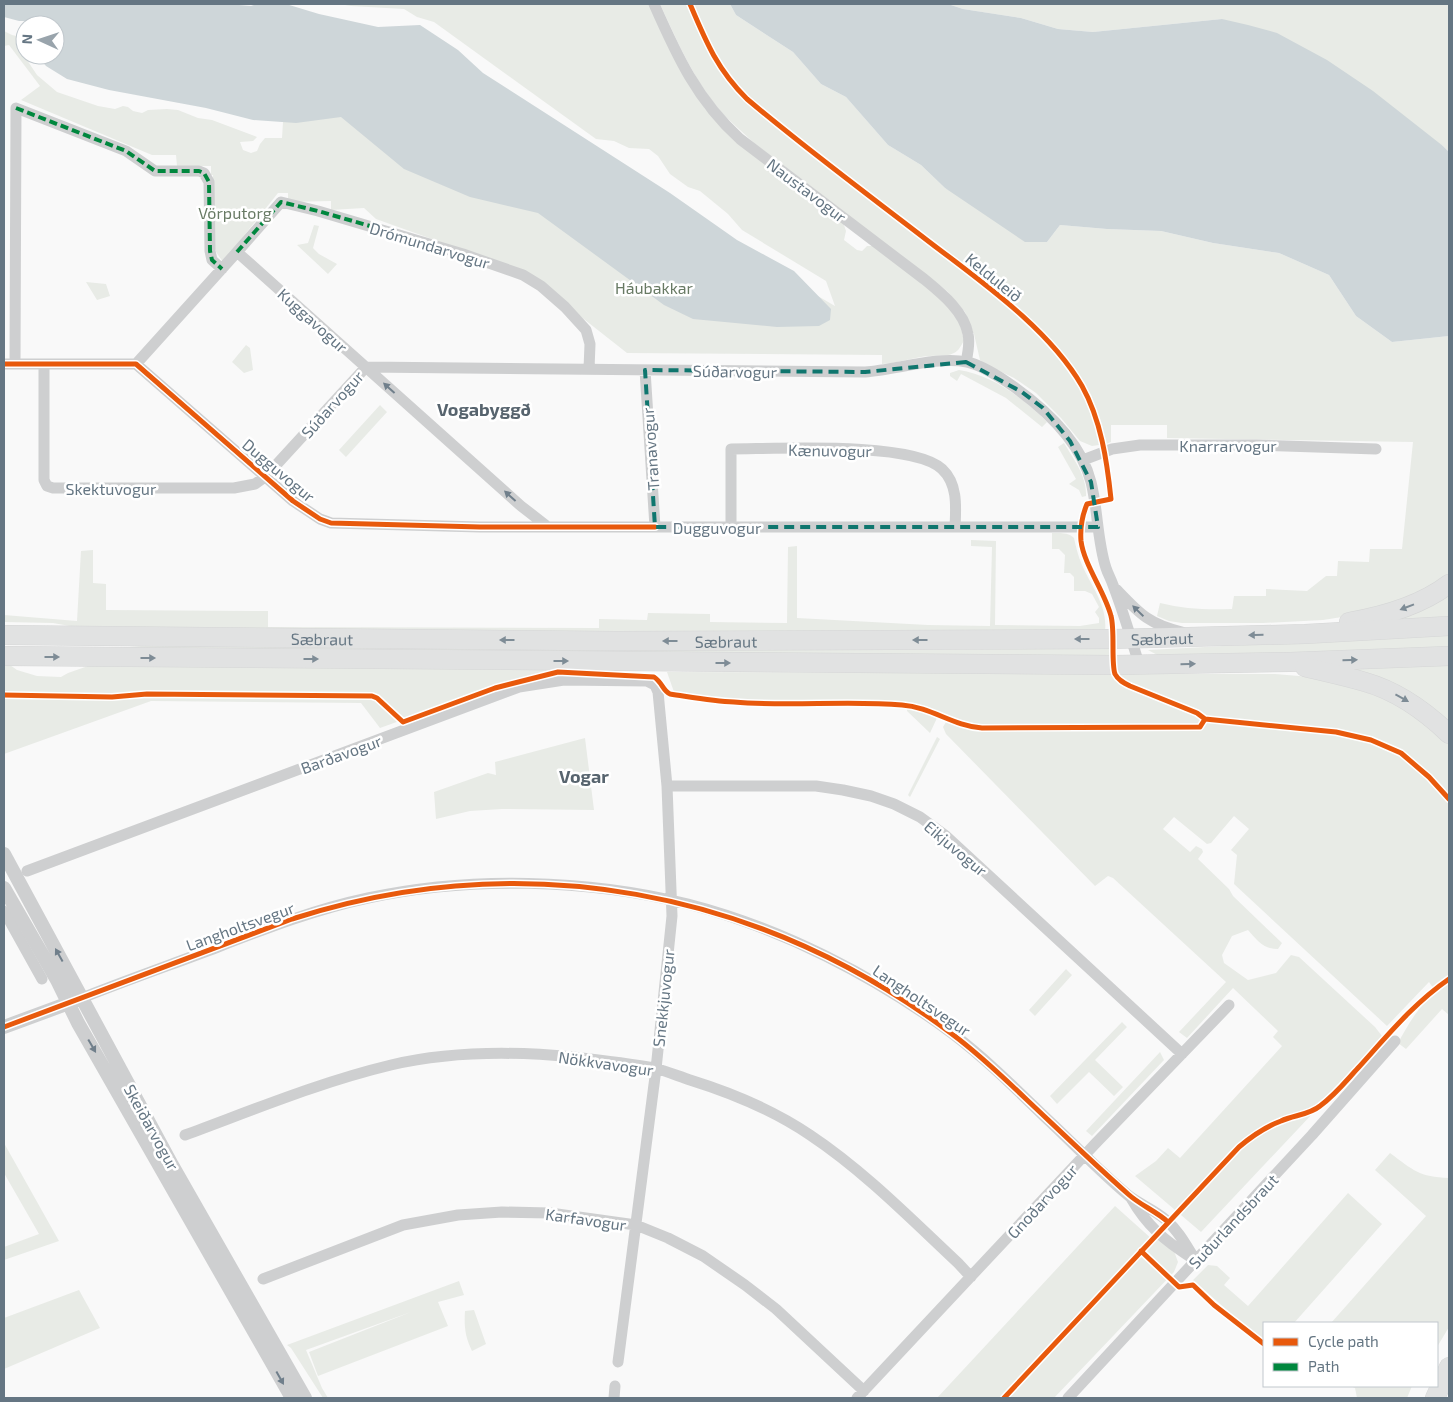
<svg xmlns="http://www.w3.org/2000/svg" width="1453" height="1402" font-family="'Exo 2',sans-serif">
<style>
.green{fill:#e8ebe6}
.water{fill:#ced6d9}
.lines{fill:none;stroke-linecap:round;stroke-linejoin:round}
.trunk-casing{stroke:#d5d6d6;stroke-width:20}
.minor{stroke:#cecfd0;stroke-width:11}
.tertiary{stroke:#cecfd0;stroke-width:14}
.trunk{stroke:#e1e2e2;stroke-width:19}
.quiet{stroke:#00873e;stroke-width:4;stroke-dasharray:8 4;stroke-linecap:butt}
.cycleway-casing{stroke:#fff;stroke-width:8}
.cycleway{stroke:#e8590c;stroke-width:5}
.oneway{fill:#707f8b}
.oneway2{fill:#7e8c96}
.marked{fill:none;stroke:#0f766e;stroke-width:4;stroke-dasharray:10 6;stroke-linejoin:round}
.labels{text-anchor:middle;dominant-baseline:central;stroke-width:5;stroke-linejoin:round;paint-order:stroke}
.street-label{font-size:16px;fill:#657683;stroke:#fff}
.park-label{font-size:16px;fill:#687a64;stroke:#fff}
.neighbourhood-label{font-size:18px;font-weight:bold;fill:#57646e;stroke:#fff}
</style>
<rect width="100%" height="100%" fill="#f9f9f9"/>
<path class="green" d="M 339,4 L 650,4 L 705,109 L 843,222 L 846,231 L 844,240 L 857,250 L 862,251 L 867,246 L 873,246 L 915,276 L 958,315 L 964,341 C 961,345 959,351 954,353 C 947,357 938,355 930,356 C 914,357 899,363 882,364 L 882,355 L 627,353 L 524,272 L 376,219 L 364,208 L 331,210 L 331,201 L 288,202 L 288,193 L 278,193 L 223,262 L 216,252 L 214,246 L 213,175 L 211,175 L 211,166 L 177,166 L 176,155 L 152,155 L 21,100 L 40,86 L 9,45 L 4,46 L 4,31 L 12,35 L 25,38 L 25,55 L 27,55 L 27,60 L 37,75 L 57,92 L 98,106 L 115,109 L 123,106 L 128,107 L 133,111 L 142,113 L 148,110 L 167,109 L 178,110 L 198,118 L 212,120 L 257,137 L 253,141 L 240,142 L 243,150 L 251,153 L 257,151 L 260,144 L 265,138 L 282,138 L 288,43 L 756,260 L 835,306 L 826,281 L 742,230 L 728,214 L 700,191 L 688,187 L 670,174 L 658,156 L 649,149 L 629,148 L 614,141 L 596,139 L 434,22 L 417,17 L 404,9 L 351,6 Z
M 660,4 L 730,4 L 736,15 L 793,52 L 821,84 L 846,97 L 888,145 L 921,165 L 945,188 L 1047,242 L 1060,225 L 1107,229 L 1161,231 L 1213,243 L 1279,253 L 1329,275 L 1356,316 L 1392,342 L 1449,336 L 1449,578 L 1380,611 L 1323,620 L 1263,623 L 1182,623 L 1169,621 L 1157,616 L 1160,603 C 1184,609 1207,610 1232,609 L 1234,596 L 1266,596 L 1266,589 L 1307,591 L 1326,576 L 1337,576 L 1338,561 L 1369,562 L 1370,549 L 1402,549 L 1413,442 L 1167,438 L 1167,425 L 1111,425 L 1111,442 L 1106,444 L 1092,446 L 1080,441 L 1061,418 L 1036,393 L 1014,378 L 985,364 L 980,360 L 974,334 L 965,312 L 947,291 L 754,143 C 745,134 735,126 726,117 C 696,85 678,43 660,4 Z
M 948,4 L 1449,4 L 1449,152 L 1443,146 L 1222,19 L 1093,32 L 1058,29 L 1021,18 L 963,9 Z
M 314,225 L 319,226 L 313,248 L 319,254 L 337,264 L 328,274 L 297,245 L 308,243 Z
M 86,282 L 106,284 L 110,296 L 97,300 Z
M 246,345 L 250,348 L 253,370 L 244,373 L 232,362 Z
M 959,370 C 993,375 1024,399 1047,422 L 1042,427 L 1006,398 L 961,374 L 957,381 L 950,376 L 950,373 Z
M 380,405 L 387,412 L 346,457 L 339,450 Z
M 1064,443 C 1074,460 1087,476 1086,496 L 1082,497 L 1079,490 L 1069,484 L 1076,479 L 1058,447 Z
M 1052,533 C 1060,533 1068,532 1074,538 C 1076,547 1078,556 1082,565 C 1091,586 1108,606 1105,631 L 937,635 L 81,628 L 53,623 L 4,622 L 4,615 L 77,621 L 81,551 L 93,550 L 93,583 L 106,584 L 106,610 L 268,611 L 268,627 L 599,628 L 599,619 L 647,620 L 648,613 L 710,614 L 710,622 L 787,623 L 788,547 L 797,546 L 797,618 L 928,625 L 990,626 L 992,547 L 971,546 L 971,540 L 996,541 L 995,625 L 1080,626 L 1099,623 L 1099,618 L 1095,612 L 1099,607 L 1092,594 L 1085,591 L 1074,591 L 1074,577 L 1070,573 L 1064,573 L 1065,555 L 1059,549 L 1052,549 Z
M 1449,592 L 1449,619 L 1374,623 Z
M 1449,634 L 1449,648 L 1163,658 L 1148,650 Z
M 154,645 L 761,647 L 909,650 L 1110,648 L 1110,656 L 104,649 Z
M 1449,660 L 1449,725 L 1350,670 L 1351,665 Z
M 4,665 L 10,665 L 17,670 L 37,676 L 61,677 L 68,673 L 88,666 L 434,667 L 551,670 L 502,684 L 380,728 L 361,703 L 151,701 L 4,754 Z
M 667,672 L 1275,674 L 1323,678 L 1398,703 L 1449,743 L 1449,1015 L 1442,1009 L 1406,1049 L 1398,1043 C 1409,1023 1418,1007 1436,992 L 1429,982 L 1387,1026 L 1234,884 L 1237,855 L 1231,850 L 1249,829 L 1234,816 L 1211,843 L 1207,844 L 1174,817 L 1163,829 L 1190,852 L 1196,846 L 1202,849 L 1203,852 L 1198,859 L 1229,889 L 1233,896 L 1282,943 L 1278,949 C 1263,949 1257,940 1248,930 L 1232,936 L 1222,955 L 1224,963 L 1248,980 L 1276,973 L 1291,955 L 1299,957 L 1375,1027 L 1382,1036 L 1379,1043 L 1201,1232 L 1135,1176 L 1156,1161 L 1168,1148 L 1180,1158 L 1282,1046 L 1273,1037 L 1278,1031 L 1233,988 L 1187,1038 L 1179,1032 L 1226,982 L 1113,878 L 1108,876 L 1095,886 L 946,734 L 943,727 L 946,722 L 937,718 L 930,733 L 907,711 L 907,708 L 882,703 L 733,700 L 674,692 Z
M 937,737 L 940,739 L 910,797 L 908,795 Z
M 585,738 L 594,810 L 502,809 L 470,811 L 436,819 L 434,792 L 488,773 L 496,775 L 495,762 Z
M 1066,969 L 1072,975 L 1035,1016 L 1029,1010 Z
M 1122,1022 L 1127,1027 L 1095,1060 L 1123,1087 L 1114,1096 L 1089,1072 L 1057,1104 L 1050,1096 Z
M 1160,1052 L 1164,1060 L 1092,1136 L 1086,1131 Z
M 4,1143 L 59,1241 L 4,1260 L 4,1247 L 39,1234 L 4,1173 Z
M 1390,1153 C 1413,1170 1419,1177 1449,1178 L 1449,1327 L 1437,1347 L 1437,1323 L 1331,1323 L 1426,1216 L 1375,1170 Z
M 1348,1193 L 1382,1224 L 1294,1323 L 1264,1323 L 1264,1340 L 1237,1319 L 1193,1280 L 1208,1265 L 1217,1266 L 1230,1278 L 1224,1285 L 1248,1306 Z
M 1115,1206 L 1153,1240 L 1157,1237 L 1174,1251 L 1178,1262 L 1174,1272 L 1054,1398 L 937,1398 Z
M 459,1281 L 464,1295 L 438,1302 L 448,1326 L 318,1376 L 309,1352 L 411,1312 L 306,1350 L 322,1388 L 328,1398 L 323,1398 L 291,1348 L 287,1345 Z
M 79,1290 L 100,1328 L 4,1369 L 4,1318 Z
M 474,1310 L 486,1344 L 472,1351 C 465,1337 464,1326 465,1311 Z
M 1350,1386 L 1412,1386 L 1407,1398 L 1357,1398 L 1355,1388 Z"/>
<path class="water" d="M 4,4 L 227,4 L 251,6 L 257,4 L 286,4 L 319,14 L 378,27 L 420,25 L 458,50 L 483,73 L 670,193 L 737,240 L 794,271 L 831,309 L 830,320 L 819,326 L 777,327 L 693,319 L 664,305 L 538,213 L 470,197 L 404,169 L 341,117 L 296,123 L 253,120 L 206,108 L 109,90 L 67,79 L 46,66 L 38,56 L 55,55 L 55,25 L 34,25 L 30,21 L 19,21 L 4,17 Z
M 730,4 L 948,4 L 963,9 L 1021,18 L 1058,29 L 1093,32 L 1222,19 L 1248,25 L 1277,33 L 1327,60 L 1373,91 L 1443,146 L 1449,152 L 1449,336 L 1392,342 L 1356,316 L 1329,275 L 1279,253 L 1213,243 L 1161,231 L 1107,229 L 1060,225 L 1047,242 L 1025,242 L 945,188 L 921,165 L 888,145 L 846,97 L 821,84 L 793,52 L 736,15 Z"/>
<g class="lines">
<g class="trunk-casing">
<g id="trunk">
<path d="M 1349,622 C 1384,616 1420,606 1449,584"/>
<path id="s1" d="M 4,635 L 616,641 L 1113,639 L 1305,634 L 1449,626"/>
<path d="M 4,656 L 1114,665 L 1290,662 L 1449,656"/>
<path d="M 1305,667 C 1325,672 1345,676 1365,682 C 1397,691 1425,711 1449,734"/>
<path d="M 1435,1398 L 1449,1367"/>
</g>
</g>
<path class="minor" d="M 654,4 C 677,56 697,100 740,139 L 924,279 C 941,293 964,311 968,334 C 970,343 968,353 966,362
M 237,252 L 281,202 L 318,211 L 463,254 L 523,275 L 541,286 L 565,307 L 586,330 L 590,344 L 589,369
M 4,364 L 136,364 L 293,501 L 320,519 L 331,523 L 480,527 L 1098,527
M 15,364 L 16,108 L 126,151 L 155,171 L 199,171 L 204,173 L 209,182 L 210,251 L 212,260 L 222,269
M 44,364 L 44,480 L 47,486 L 53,488 L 234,488 L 255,484 L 266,476 L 366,367 L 865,372 C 896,370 937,356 967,362 C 981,365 995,374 1007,382 C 1042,406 1080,439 1091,482 C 1098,510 1097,540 1106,568 C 1108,574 1111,579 1113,585 C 1123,611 1131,638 1139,664
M 136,364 L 237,252 L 521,506 L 548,527
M 645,370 L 655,527
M 1083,460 L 1112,449 L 1140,445 L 1256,445 L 1376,449
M 731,527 L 731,449 C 774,449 913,441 942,469 C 958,484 956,507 955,527
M 1116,589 C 1139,613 1148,624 1182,632
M 667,786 L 816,786 L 843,790 L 871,796 L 894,804 L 920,817 L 946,836 L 1182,1054
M 27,871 L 519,687 L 564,680 L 647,681 L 655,685 L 658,692 L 667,786 L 672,916 L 656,1069 L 618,1362
M 4,911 L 42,979
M 82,998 C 127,980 173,964 218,947 C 267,928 316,909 368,898 C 470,876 587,879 688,904 C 781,928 875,976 953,1034 C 986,1059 1016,1089 1046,1118 C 1073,1143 1101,1173 1129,1196 C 1141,1205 1155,1210 1166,1220 C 1179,1231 1187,1247 1196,1261
M 185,1135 C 253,1110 320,1082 391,1065 C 451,1051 512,1051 573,1057 C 600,1060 627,1063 654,1068 C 666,1071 678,1076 690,1080 C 732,1093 773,1110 810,1135 C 864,1171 910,1218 958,1263 L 971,1277
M 1131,1198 C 1147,1226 1165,1241 1192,1258
M 263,1279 L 403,1225 L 458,1215 L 502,1212 L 550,1213 L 636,1225 L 668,1238 L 703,1256 L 745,1285 L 776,1309 L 864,1391
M 614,1398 L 615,1386
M 857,1398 L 1095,1144 L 1229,1005
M 1068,1398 L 1312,1135 L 1395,1041"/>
<path class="tertiary" d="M 4,854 L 172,1165 L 305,1398
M 4,888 L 57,980 L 78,1023 L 292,1398
M 4,1027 L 77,1000"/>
<use href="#trunk" class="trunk"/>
<path class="quiet" d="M 16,108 L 126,151 L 155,171 L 199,171 L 204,173 L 209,182 L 210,251 L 212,260 L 222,269
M 237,252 L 281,202 L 318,211 L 377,228"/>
<g class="cycleway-casing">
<path id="cycleway" d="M 690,4 C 706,42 717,69 747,99 C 806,149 870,196 932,244 C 983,283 1049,329 1082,386 C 1101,420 1107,461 1111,499 L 1087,504 C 1082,516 1080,528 1081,541 C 1084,565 1105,592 1111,616 C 1115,630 1111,664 1115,674 C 1118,680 1124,683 1130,686 L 1197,713 L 1205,719 L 1336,732 L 1371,740 L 1401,753 L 1429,777 L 1449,799
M 4,364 L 136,364 L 293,501 L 320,519 L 331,523 L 480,527 L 655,527
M 4,695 L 112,697 L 147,694 L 372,696 L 377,698 L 403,722 L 495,688 L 558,672 L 654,677 C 662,682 663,691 670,694 C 691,697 713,701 734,702 C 789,707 847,700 902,705 C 931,707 953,726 982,728 L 1200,727 L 1205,719
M 4,1027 L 292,919 C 523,845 759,889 952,1034 C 979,1054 1003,1077 1026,1099 C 1060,1131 1093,1163 1128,1194 C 1140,1205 1156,1211 1168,1222
M 1141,1251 L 1179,1287 L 1193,1285 L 1214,1305 L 1264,1344
M 1004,1398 L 1239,1147 C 1252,1136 1265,1127 1281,1121 C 1294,1115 1309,1115 1320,1106 C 1335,1095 1346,1081 1358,1068 C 1387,1036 1414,1003 1449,979"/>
</g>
<use href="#cycleway" class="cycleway"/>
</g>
<defs><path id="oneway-solid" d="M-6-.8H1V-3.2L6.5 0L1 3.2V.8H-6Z" transform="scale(1.25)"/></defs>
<g class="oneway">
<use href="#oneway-solid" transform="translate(389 388) rotate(-138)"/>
<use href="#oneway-solid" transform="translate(510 496) rotate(-138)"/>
<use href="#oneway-solid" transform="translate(1138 611) rotate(-136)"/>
<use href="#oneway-solid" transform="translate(59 955) rotate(-119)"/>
<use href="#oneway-solid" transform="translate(92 1046) rotate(60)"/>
<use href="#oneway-solid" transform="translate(280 1378) rotate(61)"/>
</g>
<g class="oneway2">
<use href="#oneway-solid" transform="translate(1407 607) rotate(159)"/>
<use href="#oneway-solid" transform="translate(1256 635) rotate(179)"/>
<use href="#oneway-solid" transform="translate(1082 639) rotate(180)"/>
<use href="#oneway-solid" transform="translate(507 640) rotate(-180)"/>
<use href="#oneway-solid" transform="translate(920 640) rotate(180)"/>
<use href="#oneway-solid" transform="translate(670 641) rotate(180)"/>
<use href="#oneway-solid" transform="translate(52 657)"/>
<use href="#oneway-solid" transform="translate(148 658)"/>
<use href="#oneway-solid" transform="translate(311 659)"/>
<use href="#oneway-solid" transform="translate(1350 660) rotate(-2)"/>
<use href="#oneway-solid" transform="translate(561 661)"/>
<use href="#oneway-solid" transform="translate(723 663)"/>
<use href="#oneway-solid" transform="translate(1188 664) rotate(-1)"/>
<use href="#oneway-solid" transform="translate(1402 698) rotate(29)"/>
</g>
<path class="marked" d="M 966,362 L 1022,392 L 1043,408 L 1070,441 L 1091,482 L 1098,527 L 655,527 L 645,370 L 865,372 Z"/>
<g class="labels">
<g class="street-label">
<text transform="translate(807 190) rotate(37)">Naustavogur</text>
<text transform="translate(430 245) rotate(17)">Drómundarvogur</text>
<text transform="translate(994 277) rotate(39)">Kelduleið</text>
<text transform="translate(313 320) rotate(42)">Kuggavogur</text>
<text transform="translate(735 371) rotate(1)">Súðarvogur</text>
<text transform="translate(332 404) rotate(-48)">Súðarvogur</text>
<text x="1228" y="445">Knarrarvogur</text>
<text transform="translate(650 449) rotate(-94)">Tranavogur</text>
<text transform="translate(830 450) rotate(1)">Kænuvogur</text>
<text transform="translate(279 470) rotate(40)">Dugguvogur</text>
<text x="111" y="488">Skektuvogur</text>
<text x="717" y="527">Dugguvogur</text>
<text stroke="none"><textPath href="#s1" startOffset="1158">Sæbraut</textPath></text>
<text stroke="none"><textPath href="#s1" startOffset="318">Sæbraut</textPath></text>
<text stroke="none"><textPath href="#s1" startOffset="722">Sæbraut</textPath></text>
<text transform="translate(341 754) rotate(-20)">Barðavogur</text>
<text transform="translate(956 848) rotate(40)">Eikjuvogur</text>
<text transform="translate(240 926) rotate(-20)">Langholtsvegur</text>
<text transform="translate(663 998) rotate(-84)">Snekkjuvogur</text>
<text transform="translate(922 1000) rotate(34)">Langholtsvegur</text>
<text transform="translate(606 1063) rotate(8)">Nökkvavogur</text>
<text transform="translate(152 1127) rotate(61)">Skeiðarvogur</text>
<text transform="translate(1042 1201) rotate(-47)">Gnoðarvogur</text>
<text transform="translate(586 1219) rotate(8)">Karfavogur</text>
<text transform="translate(1233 1221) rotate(-47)">Suðurlandsbraut</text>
</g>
<g class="park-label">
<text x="235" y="212">Vörputorg</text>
<text x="654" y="287">Háubakkar</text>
</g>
<g class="neighbourhood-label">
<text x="484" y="409">Vogabyggð</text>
<text x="584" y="776">Vogar</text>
</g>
</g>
<rect width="1453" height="1402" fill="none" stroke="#657683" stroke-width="10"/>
<rect x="1263" y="1322" width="175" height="65" fill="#ffffff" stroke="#c1c8cd"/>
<rect x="1273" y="1338" width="25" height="8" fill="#e8590c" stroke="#c1c8cd"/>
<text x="1308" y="1347" font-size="15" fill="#657683">Cycle path</text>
<rect x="1273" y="1363" width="25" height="8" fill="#00873e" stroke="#c1c8cd"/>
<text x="1308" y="1372" font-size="15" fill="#657683">Path</text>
<g transform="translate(40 40) rotate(273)"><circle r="24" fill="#ffffff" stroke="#c1c8cd"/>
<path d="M0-4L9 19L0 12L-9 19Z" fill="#99a4ac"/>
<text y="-8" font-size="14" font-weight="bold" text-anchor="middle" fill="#657683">N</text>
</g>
</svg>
